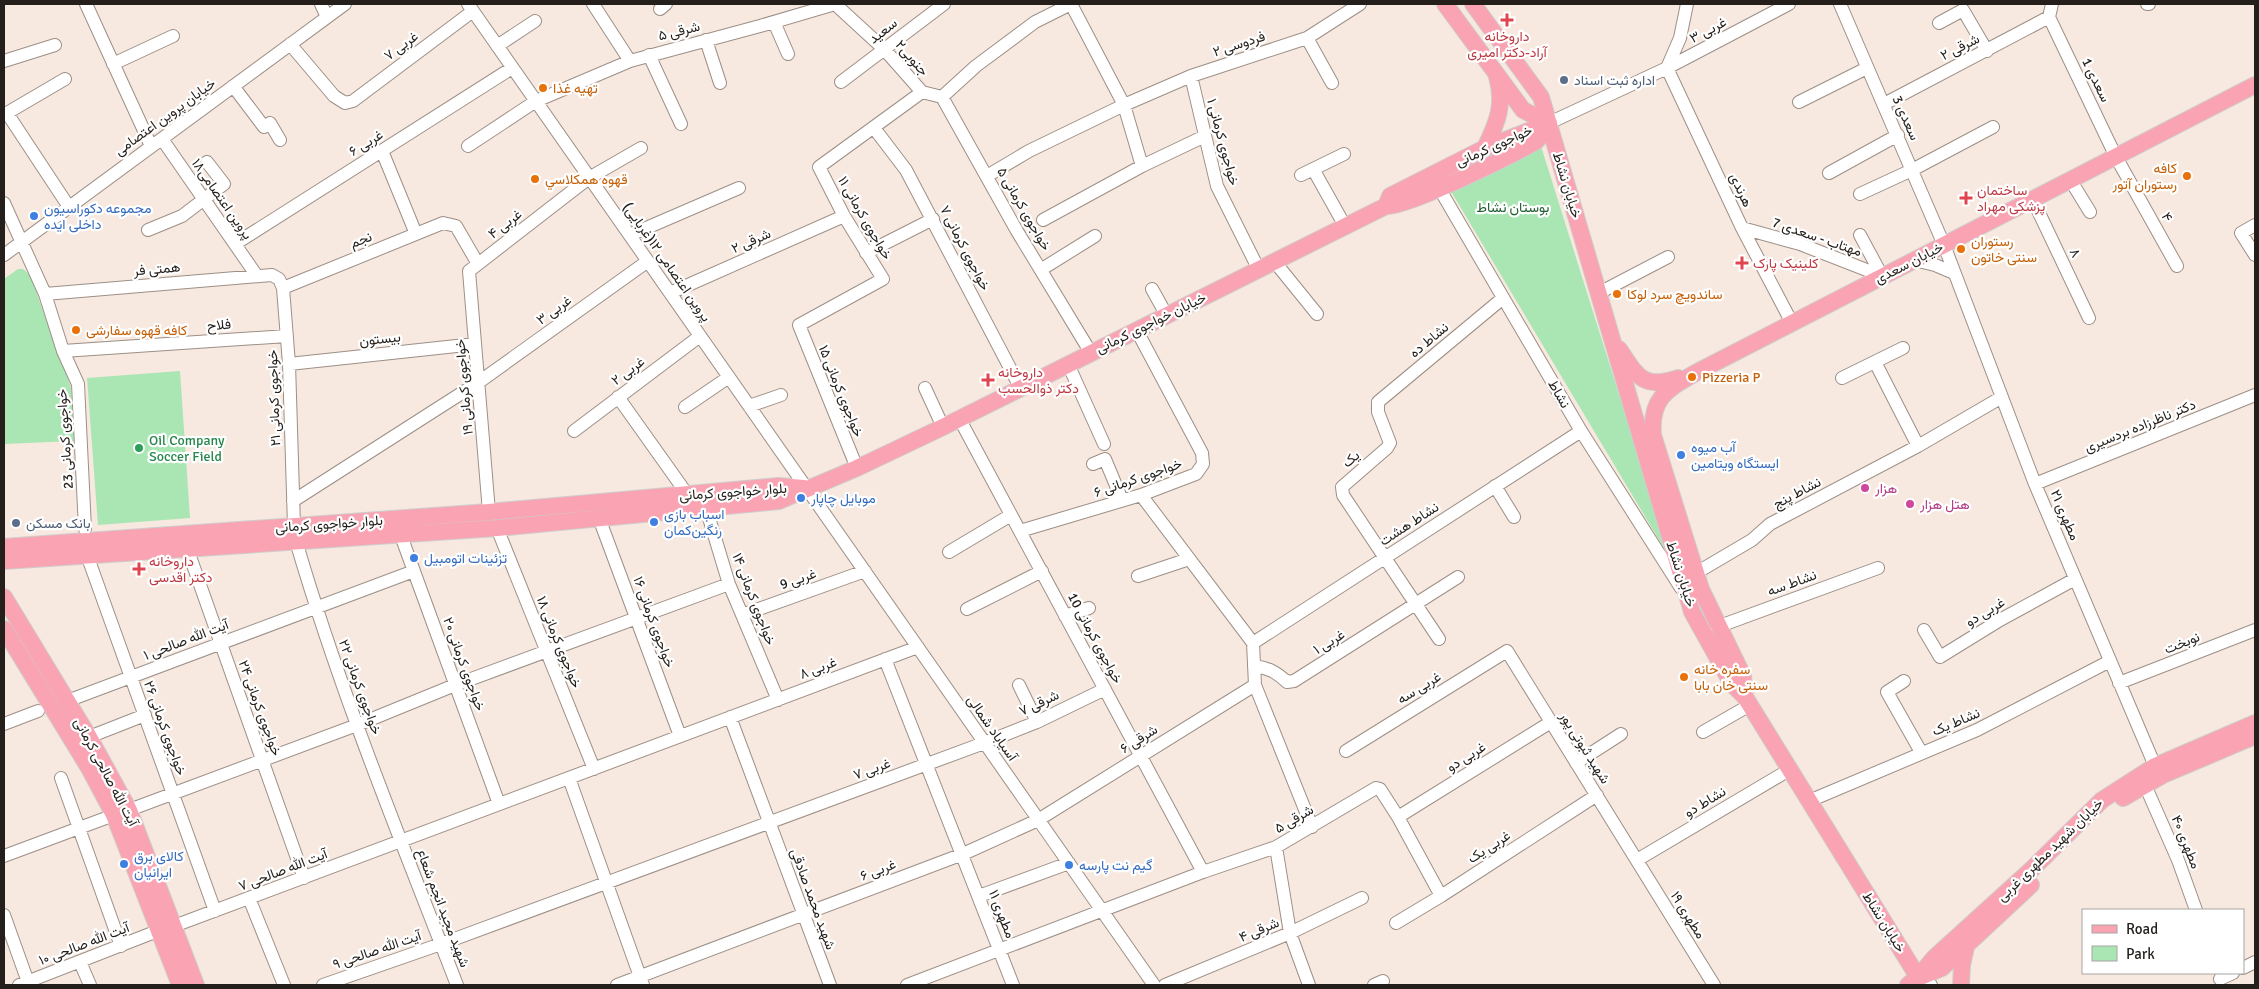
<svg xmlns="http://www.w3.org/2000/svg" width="2259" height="989" font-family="Signika,Vazirmatn,sans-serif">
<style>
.green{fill:#a9e6b3}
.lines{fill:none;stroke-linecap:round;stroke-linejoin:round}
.minor-casing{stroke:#9d8f86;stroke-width:14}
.major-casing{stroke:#cfcecd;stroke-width:18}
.minor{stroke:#fff;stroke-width:12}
.major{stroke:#f9a3b3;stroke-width:16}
.health-dot{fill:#e0444e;stroke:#fff;stroke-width:2}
.service-dot{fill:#5c6f8a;stroke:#fff;stroke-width:2}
.food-dot{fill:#e8710a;stroke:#fff;stroke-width:2}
.shop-dot{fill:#3f7fe0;stroke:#fff;stroke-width:2}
.leisure-dot{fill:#2e9e5b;stroke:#fff;stroke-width:2}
.hotel-dot{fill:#d1479c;stroke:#fff;stroke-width:2}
.labels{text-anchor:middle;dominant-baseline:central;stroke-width:4.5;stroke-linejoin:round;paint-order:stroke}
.street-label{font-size:14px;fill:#241f1b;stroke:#fff}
.health-label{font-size:14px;fill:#be3a42;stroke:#fff;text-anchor:start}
.service-label{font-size:14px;fill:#4e5e75;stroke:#fff;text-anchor:start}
.food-label{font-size:14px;fill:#c56008;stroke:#fff;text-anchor:start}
.park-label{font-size:14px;fill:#205c30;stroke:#fff}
.shop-label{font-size:14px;fill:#366cbe;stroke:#fff;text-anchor:start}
.leisure-label{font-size:14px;fill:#27864d;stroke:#fff;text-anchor:start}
.hotel-label{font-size:14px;fill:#b23c85;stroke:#fff;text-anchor:start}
</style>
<rect width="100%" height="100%" fill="#f7e9df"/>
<path class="green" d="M 1540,143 L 1671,560 L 1449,188 Z
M 18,269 L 23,269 L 30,275 L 71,388 L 74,441 L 4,444 L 4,279 Z
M 180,371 L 190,518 L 98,525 L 87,378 Z"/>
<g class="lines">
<g class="minor-casing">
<path id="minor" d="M 86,4 L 151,146
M 321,4 L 327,17
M 468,4 L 1154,985
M 593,4 L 630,61
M 835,4 L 884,49 L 922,92
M 1071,4 L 1124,105 L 1191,76 L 1307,38 L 1360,4
M 1840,4 L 1944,245 L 2035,484 L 2155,766
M 2147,4 L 2149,4
M 660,9 L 666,4
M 2049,17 L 2116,157 L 2177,266
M 2049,17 L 2052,4
M 774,22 L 788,54
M 1939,23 L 1963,10 L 1987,51
M 1307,38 L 1332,83
M 706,40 L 720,83
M 290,44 L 334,96 L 345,103 L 353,101 L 473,11
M 497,46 L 535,21
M 649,55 L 681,124
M 4,61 L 55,45
M 113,64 L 173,36
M 1667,68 L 1742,228 L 1792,323
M 1667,68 L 1680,38 L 1687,4
M 1191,76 L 1217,186 L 1258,268
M 65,79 L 7,113 L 69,207
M 841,82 L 944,4
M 233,86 L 264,127 L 270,123 L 280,140
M 922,92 L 942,97 L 1017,231 L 1091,353
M 942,97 L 976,66 L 1035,22 L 1071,4
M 1799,102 L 1867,68
M 1884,104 L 2049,17
M 1549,123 L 1667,68 L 1789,4
M 874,128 L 906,170 L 1020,387
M 162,139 L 257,276
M 468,146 L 536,101 L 630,61 L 760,26 L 835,4
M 382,151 L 416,234
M 1313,169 L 1345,226
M 1829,173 L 1898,135
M 1301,175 L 1344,154
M 987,176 L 1029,151 L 1124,105 L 1142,166
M 2071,181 L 2090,212
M 1439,188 L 1581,431 L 1681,588
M 1860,194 L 1912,170 L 1993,127
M 2033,200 L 2089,318
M 4,203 L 45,294 L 63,351 L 78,384 L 85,529
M 1043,220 L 1142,166 L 1205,136
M 2255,225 L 2241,233 L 2255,255
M 1742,228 L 1800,244 L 1882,276
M 148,230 L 182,216 L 224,184 L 207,162
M 630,235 L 739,188
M 1860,235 L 1882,276
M 235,244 L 512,68
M 866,253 L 933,219
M 4,255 L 345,4
M 1914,260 L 1935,265 L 1954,273
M 1274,261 L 1317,314
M 478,264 L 469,271 L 489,512
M 1042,269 L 1095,236
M 283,288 L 443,223 L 456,226 L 478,264 L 589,178 L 641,148
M 1152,289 L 1167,316
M 670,293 L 844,216
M 1599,293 L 1668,257
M 45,294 L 272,275 L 279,279 L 283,288 L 289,364 L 294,526
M 63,351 L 287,336
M 1875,362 L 1918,446
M 289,364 L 475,344
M 1068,364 L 1104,444
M 1842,378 L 1903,348
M 925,388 L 943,427
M 618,397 L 687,494
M 749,406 L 781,395
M 685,407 L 729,377
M 959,418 L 1203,872
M 574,431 L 700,336
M 1093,464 L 1105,459 L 1122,500
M 857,468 L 799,325 L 883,279 L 844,216 L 819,167 L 922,92
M 2035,484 L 2255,395
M 1495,486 L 1514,517
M 1141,495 L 1253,643 L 1255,685 L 1312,827
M 293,501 L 479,382 L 648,261
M 706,508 L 729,584 L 778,700
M 599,518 L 680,736
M 497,528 L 594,769
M 1020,531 L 1141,495 L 1196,474 L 1203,464 L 1202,453 L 1137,331
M 400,533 L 499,804
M 296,541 C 340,692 400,838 457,985
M 187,548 L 304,878
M 949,552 L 1011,515
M 87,555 L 215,911
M 1696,573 L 1752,540 L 1770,524 L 1918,446 L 2002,397
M 1138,576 L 1189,559
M 967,609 L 1042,571
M 742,615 L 865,571
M 1065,616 L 1089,608
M 1717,627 L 1878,568
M 1924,630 L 1940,657 L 2000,620 L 2075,579
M 1439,639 L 1343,495 L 1342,487 L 1387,448 L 1390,443 L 1378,412 L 1378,402 L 1503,298
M 1253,643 L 1581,431
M 885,659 L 1013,985
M 1254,666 C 1269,668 1276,672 1287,682 L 1294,681 L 1458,577
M 1904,681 L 1887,692 L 1921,752
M 2119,683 L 2255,630
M 1019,685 L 1037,722
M 67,701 L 414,571
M 730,717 L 830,985
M 4,724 L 38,711
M 1703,732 L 1750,705
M 89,737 L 145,715
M 1346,751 L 1507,651 L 1714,985
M 1576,763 L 1621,734
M 61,778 L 121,946
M 569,778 L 643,985
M 2145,785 L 2178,860 L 2196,910
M 1809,801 L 1977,730 L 2110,661
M 129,810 L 357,725 L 455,685 L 729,584
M 1398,817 L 1551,722
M 1276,847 L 1290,933 L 1309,985
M 4,856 L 114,815
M 1637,860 L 1789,770
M 979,896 L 1069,863
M 249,898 L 284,985
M 4,915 L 28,982
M 1396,923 L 1441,896 L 1597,795
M 174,926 L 918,647
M 80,962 L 90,985
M 2243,968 L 2255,962
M 1918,977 L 1931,985
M 2220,979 L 2233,973
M 19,985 L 160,930
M 323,985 L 441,944 L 984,743 L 1037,722 L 1105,689
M 617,985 L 963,854 L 1038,820 L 1255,685
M 907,985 L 1203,872 L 1276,847 L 1376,788 L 1380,789 L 1398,817 L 1441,896
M 1165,985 L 1290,933 L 1362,898
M 1374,985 L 1383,981"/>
</g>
<g class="major-casing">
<path id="major" d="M 1445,4 L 1523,110 L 1549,123
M 1473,4 L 1541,97 L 1692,612 L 1732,684 L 1745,697 L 1918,977
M 1485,148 C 1497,123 1505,105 1497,77
M 1386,206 C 1406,208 1512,155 1535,142 C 1541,138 1545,129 1549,123
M 1386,206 L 1390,196 L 1485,148 L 1549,123
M 1619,349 C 1637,376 1643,390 1678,378
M 4,547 L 489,512 L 778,486 L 804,488
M 4,561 L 497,528 L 779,501 L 857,468 L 943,427 L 1386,206
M 4,597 L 89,737 L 129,810 L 196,985
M 4,629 L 89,768 L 114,815 L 180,985
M 1745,697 L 1743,676 L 1701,589 L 1653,435 C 1650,397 1668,389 1697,372 L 2255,85
M 2123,798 L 2163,775 L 2255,736
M 1920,977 L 1942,968 L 2031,885
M 1908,985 L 1918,977 L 1934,958 L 2032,869 L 2102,800 L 2155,766 L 2255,723
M 1961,985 L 1962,965 L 1966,947"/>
</g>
<use href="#minor" class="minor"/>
<use href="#major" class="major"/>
</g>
<g class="health-dot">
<path d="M1504.5 12.5h5v5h5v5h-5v5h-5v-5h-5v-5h5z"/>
<path d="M1963.5 190.5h5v5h5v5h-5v5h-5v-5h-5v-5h5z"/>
<path d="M1739.5 255.5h5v5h5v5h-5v5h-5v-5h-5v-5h5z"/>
<path d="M985.5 372.5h5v5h5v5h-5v5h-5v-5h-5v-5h5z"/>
<path d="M136.5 561.5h5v5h5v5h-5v5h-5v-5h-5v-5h5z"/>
</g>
<g class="service-dot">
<circle cx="1564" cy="80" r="5"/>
<circle cx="16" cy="523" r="5"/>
</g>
<g class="food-dot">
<circle cx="543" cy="88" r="5"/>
<circle cx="2187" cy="176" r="5"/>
<circle cx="535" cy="179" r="5"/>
<circle cx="1961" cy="249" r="5"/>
<circle cx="1617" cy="294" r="5"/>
<circle cx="76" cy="330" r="5"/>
<circle cx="1692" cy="377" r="5"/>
<circle cx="1684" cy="677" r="5"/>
</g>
<g class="shop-dot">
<circle cx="34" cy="216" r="5"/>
<circle cx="1681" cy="455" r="5"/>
<circle cx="801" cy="498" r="5"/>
<circle cx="654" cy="522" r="5"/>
<circle cx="414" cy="558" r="5"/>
<circle cx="124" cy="864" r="5"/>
<circle cx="1069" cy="865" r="5"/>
</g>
<circle class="leisure-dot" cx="139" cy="448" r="5"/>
<g class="hotel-dot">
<circle cx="1865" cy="488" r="5"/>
<circle cx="1910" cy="504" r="5"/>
</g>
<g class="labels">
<g class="street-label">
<text transform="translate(1708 30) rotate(-28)">۳ غربی</text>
<text transform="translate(679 31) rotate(-14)">شرقی ۵</text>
<text transform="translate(883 31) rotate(-38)">سعید</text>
<text transform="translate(1239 44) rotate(-18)">فردوسی ۲</text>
<text transform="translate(401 46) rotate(-37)">غربی ۷</text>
<text transform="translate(1960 47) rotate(-27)">شرقی ۲</text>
<text transform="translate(912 58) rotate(49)">جنوبی۲</text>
<text transform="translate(2096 80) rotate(64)">سعدی 1</text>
<text transform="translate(165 117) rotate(-36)">خیابان پروین اعتصامی</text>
<text transform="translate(1906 118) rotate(66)">سعدی 3</text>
<text transform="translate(1223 142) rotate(75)">خواجوی کرمانی ۱</text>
<text transform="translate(366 143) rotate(-32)">غربی ۶</text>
<text transform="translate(1494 146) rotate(-24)">خواجوی کرمانی</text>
<text transform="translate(1567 185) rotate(73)">خیابان نشاط</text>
<text transform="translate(1741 190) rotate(65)">هرندی</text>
<text transform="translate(222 199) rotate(55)">پروین اعتصامی۱۸</text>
<text transform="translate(1024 209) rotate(60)">خواجوی کرمانی ۵</text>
<text transform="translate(2167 217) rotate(61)">۴</text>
<text transform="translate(865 218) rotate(60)">خواجوی کرمانی ۱۱</text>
<text transform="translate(505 224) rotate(-38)">غربی ۴</text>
<text transform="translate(1817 237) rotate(19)">مهتاب - سعدی 7</text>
<text transform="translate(361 240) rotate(-22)">نجم</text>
<text transform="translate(751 241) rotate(-24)">شرقی ۲</text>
<text transform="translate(965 248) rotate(63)">خواجوی کرمانی ۷</text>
<text transform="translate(2075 253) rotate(64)">۸</text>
<text transform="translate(667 262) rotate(55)">پروین اعتصامی ۱۲(غربایی)</text>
<text transform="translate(1909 263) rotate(-27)">خیابان سعدی</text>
<text transform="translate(157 269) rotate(-5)">همتی فر</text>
<text transform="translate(554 310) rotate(-36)">غربی ۳</text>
<text transform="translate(1151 323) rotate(-26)">خیابان خواجوی کرمانی</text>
<text transform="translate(219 325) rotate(-4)">فلاح</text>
<text transform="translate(380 339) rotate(-6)">بیستون</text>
<text transform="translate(1429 340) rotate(-40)">نشاط ده</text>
<text transform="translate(628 371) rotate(-37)">غربی ۲</text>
<text transform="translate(464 387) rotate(-95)">خواجوی کرمانی ۱۹</text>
<text transform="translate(841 391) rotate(68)">خواجوی کرمانی ۱۵</text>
<text transform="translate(1559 394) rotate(60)">نشاط</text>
<text transform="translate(274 398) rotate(-92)">خواجوی کرمانی ۲۱</text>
<text transform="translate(2140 426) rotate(-22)">دکتر ناظرزاده بردسیری</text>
<text transform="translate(65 439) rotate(-94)">خواجوی کرمانی 23</text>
<text transform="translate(1351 459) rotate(-41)">یک</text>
<text transform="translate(1138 478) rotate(-19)">خواجوی کرمانی ۶</text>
<text transform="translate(733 492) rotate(-4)">بلوار خواجوی کرمانی</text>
<text transform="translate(1797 493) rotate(-28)">نشاط پنج</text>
<text transform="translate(2065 515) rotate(67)">مطهری ۲۱</text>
<text transform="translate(329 524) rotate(-4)">بلوار خواجوی کرمانی</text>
<text transform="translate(1409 524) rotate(-33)">نشاط هشت</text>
<text transform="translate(1681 574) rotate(72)">خیابان نشاط</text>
<text transform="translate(798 579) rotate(-19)">غربی 9</text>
<text transform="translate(1792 583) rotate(-20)">نشاط سه</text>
<text transform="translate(754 599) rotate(69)">خواجوی کرمانی ۱۴</text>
<text transform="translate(1985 612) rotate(-31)">غربی دو</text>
<text transform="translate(654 622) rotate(70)">خواجوی کرمانی ۱۶</text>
<text transform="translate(1095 638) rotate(62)">خواجوی کرمانی 10</text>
<text transform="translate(186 640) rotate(-21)">آیت الله صالحی ۱</text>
<text transform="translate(559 642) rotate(68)">خواجوی کرمانی ۱۸</text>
<text transform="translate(1329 642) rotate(-32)">غربی ۱</text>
<text transform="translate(2182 643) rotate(-22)">نوبخت</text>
<text transform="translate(464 664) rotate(70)">خواجوی کرمانی ۲۰</text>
<text transform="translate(818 668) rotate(-21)">۸ غربی</text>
<text transform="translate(360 687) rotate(70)">خواجوی کرمانی ۲۲</text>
<text transform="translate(1419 688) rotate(-32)">غربی سه</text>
<text transform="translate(1039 703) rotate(-25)">شرقی ۷</text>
<text transform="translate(260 708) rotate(70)">خواجوی کرمانی ۲۴</text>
<text transform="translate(1956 722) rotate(-23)">نشاط یک</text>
<text transform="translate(165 728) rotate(70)">خواجوی کرمانی ۲۶</text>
<text transform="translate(992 728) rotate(55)">آسیاباد شمالی</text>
<text transform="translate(1139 739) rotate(-32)">شرقی ۶</text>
<text transform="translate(1585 748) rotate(58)">شهید ثبوتی پور</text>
<text transform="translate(1466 757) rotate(-32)">غربی دو</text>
<text transform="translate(872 769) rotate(-20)">۷ غربی</text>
<text transform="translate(106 772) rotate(62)">آیت الله صالحی کرمانی</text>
<text transform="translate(1705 802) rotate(-31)">نشاط دو</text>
<text transform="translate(1294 819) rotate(-30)">شرقی ۵</text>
<text transform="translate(2186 842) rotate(68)">مطهری ۴۰</text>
<text transform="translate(1489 847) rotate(-33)">غربی یک</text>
<text transform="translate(2050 850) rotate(-44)">خیابان شهید مطهری غربی</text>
<text transform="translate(283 870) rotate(-21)">آیت الله صالحی ۷</text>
<text transform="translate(878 870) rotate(-21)">۶ غربی</text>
<text transform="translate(813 899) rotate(70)">شهید محمد صادقی</text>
<text transform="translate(443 908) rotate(69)">شهید مجید انجم شعاع</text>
<text transform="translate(1002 914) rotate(69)">مطهری ۱۱</text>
<text transform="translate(1688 915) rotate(58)">مطهری ۱۹</text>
<text transform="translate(1884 922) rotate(58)">خیابان نشاط</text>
<text transform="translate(1259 930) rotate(-23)">شرقی ۴</text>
<text transform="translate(84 944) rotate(-21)">آیت الله صالحی ۱۰</text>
<text transform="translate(377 950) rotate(-19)">آیت الله صالحی ۹</text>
</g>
<g class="health-label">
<text x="1507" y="36" text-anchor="middle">داروخانه<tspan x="1507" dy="16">آراد-دکتر امیری</tspan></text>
<text x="1977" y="190">ساختمان<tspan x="1977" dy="16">پزشکی مهراد</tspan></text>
<text x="1753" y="263">کلینیک پارک</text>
<text x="998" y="372">داروخانه<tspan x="998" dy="16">دکتر ذوالحسب</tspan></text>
<text x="149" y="561">داروخانه<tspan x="149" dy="16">دکتر اقدسی</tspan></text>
</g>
<g class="service-label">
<text x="1574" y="80">اداره ثبت اسناد</text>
<text x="26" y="523">بانک مسکن</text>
</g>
<g class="food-label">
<text x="553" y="88">تهیه غذا</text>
<text x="2177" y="168" text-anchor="end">کافه<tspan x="2177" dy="16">رستوران آتور</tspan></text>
<text x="545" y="179">قهوه همكلاسي</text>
<text x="1971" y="241">رستوران<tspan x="1971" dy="16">سنتی خاتون</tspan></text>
<text x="1627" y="294">ساندویچ سرد لوکا</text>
<text x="86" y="330">کافه قهوه سفارشی</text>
<text x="1702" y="377">Pizzeria P</text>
<text x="1694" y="669">سفره خانه<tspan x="1694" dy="16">سنتی خان بابا</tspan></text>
</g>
<g class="park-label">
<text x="1513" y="207">بوستان نشاط</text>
</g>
<g class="shop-label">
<text x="44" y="208">مجموعه دکوراسیون<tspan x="44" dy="16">داخلی ایده</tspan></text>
<text x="1691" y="447">آب میوه<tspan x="1691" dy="16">ایستگاه ویتامین</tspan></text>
<text x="811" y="498">موبایل چاپار</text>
<text x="664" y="514">اسباب بازی<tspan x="664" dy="16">رنگین‌کمان</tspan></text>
<text x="424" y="558">تزئینات اتومبیل</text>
<text x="134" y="856">کالای برق<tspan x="134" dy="16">ایرانیان</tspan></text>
<text x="1079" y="865">گیم نت پارسه</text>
</g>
<g class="leisure-label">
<text x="149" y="440">Oil Company<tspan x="149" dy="16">Soccer Field</tspan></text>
</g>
<g class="hotel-label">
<text x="1875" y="488">هزار</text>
<text x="1920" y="504">هتل هزار</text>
</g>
</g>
<rect width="2259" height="989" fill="none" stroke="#241f1b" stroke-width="10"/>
<rect x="2082" y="909" width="162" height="65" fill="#ffffff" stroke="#a7a5a4"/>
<rect x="2092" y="925" width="25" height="8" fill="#f9a3b3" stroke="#a7a5a4"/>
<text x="2126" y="934" font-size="15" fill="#241f1b">Road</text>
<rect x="2092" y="946" width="25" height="15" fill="#a9e6b3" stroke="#a7a5a4"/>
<text x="2126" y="959" font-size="15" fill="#241f1b">Park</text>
</svg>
